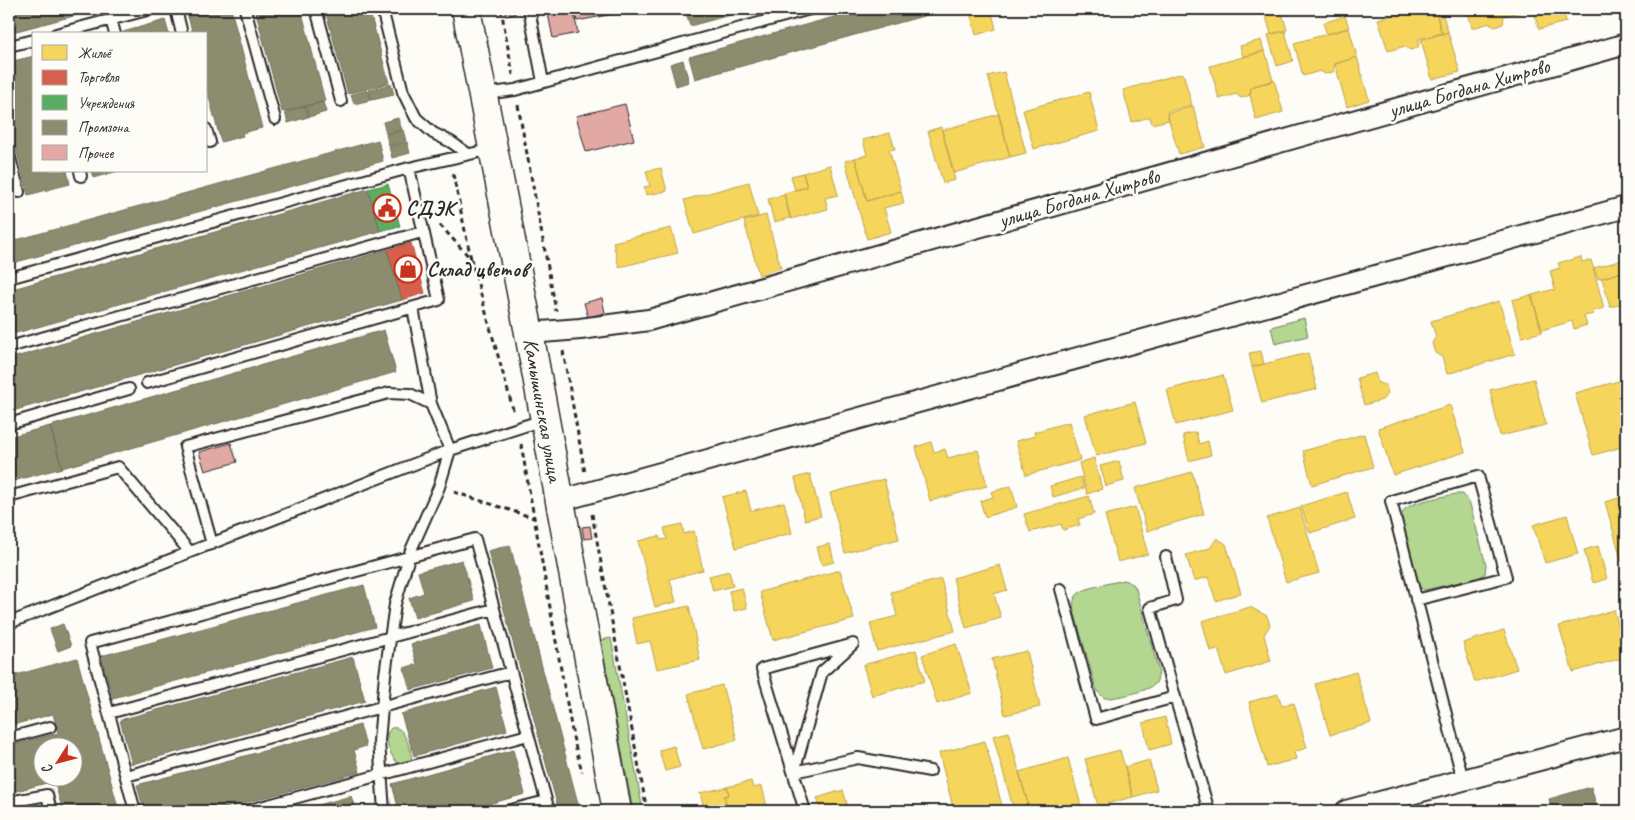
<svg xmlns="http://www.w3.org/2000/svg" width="1635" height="820" font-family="Caveat,sans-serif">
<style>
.green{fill:#b3d691;stroke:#6f805e}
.homes{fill:#f6d55c;stroke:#b9a24d}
.shops{fill:#d6604d;stroke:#a35043}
.public{fill:#5aae61;stroke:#4c8751}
.industry{fill:#8c8c6e;stroke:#6f6f5a;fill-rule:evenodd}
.building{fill:#e2a8a4;stroke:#2b2b2b}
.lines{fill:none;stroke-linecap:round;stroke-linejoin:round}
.lane-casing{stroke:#2b2b2b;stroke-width:14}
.street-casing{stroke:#2b2b2b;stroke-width:24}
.secondary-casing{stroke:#2b2b2b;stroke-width:31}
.path{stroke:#2b2b2b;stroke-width:3;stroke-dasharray:5 4;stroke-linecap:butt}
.lane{stroke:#fdfcf7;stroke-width:10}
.street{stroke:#fdfcf7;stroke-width:20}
.secondary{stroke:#fdfcf7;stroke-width:28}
.labels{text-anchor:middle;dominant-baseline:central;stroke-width:5;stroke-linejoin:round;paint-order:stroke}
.street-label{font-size:21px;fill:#2b2b2b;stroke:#fdfcf7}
.poi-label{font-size:21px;font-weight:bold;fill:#2b2b2b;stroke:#fdfcf7;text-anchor:start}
</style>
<rect width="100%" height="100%" fill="#fdfcf7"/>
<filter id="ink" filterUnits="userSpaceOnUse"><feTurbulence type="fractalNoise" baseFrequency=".02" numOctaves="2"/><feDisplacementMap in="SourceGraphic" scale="10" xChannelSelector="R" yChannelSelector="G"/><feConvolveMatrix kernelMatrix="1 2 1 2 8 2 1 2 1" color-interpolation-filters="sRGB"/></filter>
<g filter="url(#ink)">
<path class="green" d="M 1304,318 L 1308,336 L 1275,344 L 1271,327 Z
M 1456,494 L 1463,494 L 1470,504 L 1486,565 L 1485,574 L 1478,578 L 1425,590 L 1422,589 L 1416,582 C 1413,569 1396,520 1404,510 C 1413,501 1443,497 1456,494 Z
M 1124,580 L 1133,584 L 1136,589 L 1159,672 C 1158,676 1158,680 1155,684 C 1149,691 1114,699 1104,698 L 1097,691 L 1095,685 L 1074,611 C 1073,605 1073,599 1077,595 C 1084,587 1113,583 1124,580 Z
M 611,638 L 643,811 L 633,811 L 601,640 Z
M 391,728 C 394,728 396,727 399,729 C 405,732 414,756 411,762 L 403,766 C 392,762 386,745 387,734 Z"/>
<path class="homes" d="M 969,9 L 991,9 L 996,29 L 976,35 Z
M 1281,9 L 1287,30 L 1271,34 L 1265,13 Z
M 1415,9 L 1435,9 L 1442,33 L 1419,39 L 1418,48 L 1410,50 L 1405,46 L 1388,51 L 1378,19 Z
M 1435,9 L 1441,9 L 1448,32 L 1442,34 Z
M 1467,9 L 1527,9 L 1527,10 L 1504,16 L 1503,24 L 1495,27 L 1490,23 L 1472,28 Z
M 1533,9 L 1563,9 L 1566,22 L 1539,29 Z
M 1345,16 L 1349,28 L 1327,34 L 1323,23 Z
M 1349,28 L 1357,57 L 1335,64 L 1333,72 L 1325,74 L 1320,71 L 1303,76 L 1294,43 Z
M 1285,31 L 1293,61 L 1277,66 L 1268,35 Z
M 1448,32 L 1460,72 L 1432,79 L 1421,40 Z
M 1261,40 L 1264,51 L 1243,57 L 1240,46 Z
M 1265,51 L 1273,81 L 1251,87 L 1250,95 L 1241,98 L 1236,94 L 1219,99 L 1210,66 Z
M 1357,57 L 1369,100 L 1347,107 L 1335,64 Z
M 1004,72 L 1026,153 L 1010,157 L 988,76 Z
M 1183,73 L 1192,105 L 1167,112 L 1169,120 L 1152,124 L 1150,117 L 1132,122 L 1123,90 Z
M 1274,80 L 1283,112 L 1256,120 L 1250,95 L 1251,87 Z
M 1089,92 L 1099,131 L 1034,149 L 1023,110 Z
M 1193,106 L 1205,147 L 1179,154 L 1167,114 Z
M 999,114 L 1010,157 L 954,173 L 942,130 Z
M 941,127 L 955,180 L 943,183 L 928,131 Z
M 890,133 L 895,149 L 889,150 L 901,191 L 867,201 L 855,158 L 867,155 L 863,140 Z
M 855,158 L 867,201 L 901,191 L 904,203 L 884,208 L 891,232 L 867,239 L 845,161 Z
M 830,165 L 838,195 L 825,198 L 828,209 L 791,219 L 784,193 L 807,187 L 803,173 Z
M 661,168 L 667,191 L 646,195 L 644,187 L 650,186 L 646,171 Z
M 803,173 L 807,187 L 795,190 L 791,176 Z
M 749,182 L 758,216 L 694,234 L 684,200 Z
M 784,195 L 790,218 L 774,222 L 768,199 Z
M 766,215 L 781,268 L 759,275 L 744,221 Z
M 671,228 L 678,253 L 619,267 L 613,242 Z
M 1581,257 L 1582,262 L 1591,260 L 1604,308 L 1593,311 L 1594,314 L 1584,316 L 1587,325 L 1574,329 L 1572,321 L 1542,330 L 1532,295 L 1555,289 L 1550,271 L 1560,268 L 1558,263 Z
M 1623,260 L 1626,271 L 1598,279 L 1594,268 Z
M 1626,271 L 1626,303 L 1610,307 L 1602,278 Z
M 1531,295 L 1542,332 L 1522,337 L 1512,300 Z
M 1499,301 L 1515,354 L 1447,374 L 1442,357 L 1435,353 L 1432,343 L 1436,337 L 1431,321 Z
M 1261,351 L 1264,364 L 1252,367 L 1249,353 Z
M 1308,353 L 1317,389 L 1262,403 L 1252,367 Z
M 1375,373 L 1378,383 L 1386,385 L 1388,394 L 1382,400 L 1364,405 L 1357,378 Z
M 1223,375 L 1233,410 L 1176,425 L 1167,390 Z
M 1534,379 L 1546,425 L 1500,436 L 1490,390 Z
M 1619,381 L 1626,406 L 1626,446 L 1593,455 L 1575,393 Z
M 1135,402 L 1146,443 L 1096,456 L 1085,415 Z
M 1450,405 L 1465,452 L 1393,475 L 1378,428 Z
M 1069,422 L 1080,460 L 1026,475 L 1016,441 L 1035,436 L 1034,432 Z
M 1196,432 L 1199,444 L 1208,441 L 1211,455 L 1189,461 L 1183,435 Z
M 1364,434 L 1373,467 L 1312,485 L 1303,451 Z
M 931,442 L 934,452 L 945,449 L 948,458 L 978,450 L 987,486 L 930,501 L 916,447 Z
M 1094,458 L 1102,489 L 1087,494 L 1079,463 Z
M 1119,461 L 1124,481 L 1106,486 L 1100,466 Z
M 1192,472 L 1204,514 L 1147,531 L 1135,488 Z
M 810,474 L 821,516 L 805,520 L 795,478 Z
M 1081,477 L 1084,488 L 1053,497 L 1050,486 Z
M 884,479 L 899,539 L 845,553 L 830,493 Z
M 1011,486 L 1017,507 L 985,517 L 980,501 L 993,497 L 991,492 Z
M 746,491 L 751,511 L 784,502 L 792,533 L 736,548 L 722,497 Z
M 1347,492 L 1355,519 L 1310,533 L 1301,506 Z
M 1089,496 L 1094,514 L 1078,519 L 1080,525 L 1063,530 L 1061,524 L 1030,532 L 1024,514 Z
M 1626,496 L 1626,561 L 1622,562 L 1605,502 Z
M 1135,507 L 1148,554 L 1118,562 L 1105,515 Z
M 1300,508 L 1319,573 L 1286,582 L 1267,518 Z
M 1567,515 L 1578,554 L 1545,563 L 1533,525 Z
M 682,524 L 684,534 L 694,531 L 703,570 L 670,579 L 676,602 L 655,607 L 638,541 L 659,536 L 660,540 L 667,539 L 664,528 Z
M 1217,538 L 1226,544 L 1241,593 L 1216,601 L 1208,577 L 1194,581 L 1186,555 L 1210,548 Z
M 830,544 L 834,562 L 822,565 L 817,547 Z
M 1598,546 L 1607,579 L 1593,583 L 1584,550 Z
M 1000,565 L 1007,590 L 994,594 L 1001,618 L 966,628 L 953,578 Z
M 840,570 L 854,619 L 773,640 L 760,592 Z
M 729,571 L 733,586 L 713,591 L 709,576 Z
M 941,579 L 955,631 L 877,651 L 870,623 L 897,616 L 891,592 Z
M 742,588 L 747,608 L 734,611 L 729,591 Z
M 689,606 L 700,660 L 657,669 L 650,641 L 637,644 L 632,618 Z
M 1250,607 L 1267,616 L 1270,625 L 1264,635 L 1271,661 L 1226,675 L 1218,649 L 1210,651 L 1202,621 Z
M 1614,610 L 1626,651 L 1626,657 L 1573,672 L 1559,626 Z
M 1504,630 L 1517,669 L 1475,682 L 1463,643 Z
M 956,644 L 972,693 L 937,704 L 922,655 Z
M 916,650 L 925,681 L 872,696 L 863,665 Z
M 1027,651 L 1040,707 L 1005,715 L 992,659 Z
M 1356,672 L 1371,723 L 1330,735 L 1315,684 Z
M 722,685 L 737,740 L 703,749 L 688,694 Z
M 1278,694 L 1282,706 L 1294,703 L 1307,748 L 1294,752 L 1296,759 L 1267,767 L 1249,702 Z
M 1165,717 L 1171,744 L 1149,750 L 1143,723 Z
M 1009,732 L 1019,772 L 1030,811 L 1014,811 L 993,736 Z
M 985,741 L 1002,806 L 981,811 L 954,811 L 939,753 Z
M 674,746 L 680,767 L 665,771 L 659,750 Z
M 1120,750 L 1133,797 L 1098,806 L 1085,759 Z
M 1068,758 L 1081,806 L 1061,811 L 1030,811 L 1019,772 Z
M 1149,760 L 1157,790 L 1133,797 L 1125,767 Z
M 751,781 L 753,788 L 762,786 L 768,811 L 728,811 L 724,796 L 729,795 L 727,787 Z
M 727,787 L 729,795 L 724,796 L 728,811 L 705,811 L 700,793 Z
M 843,790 L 849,811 L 821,811 L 817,798 Z"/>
<path class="shops" d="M 411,243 L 425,293 L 402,300 L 387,250 Z"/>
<path class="public" d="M 388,184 L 400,226 L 380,231 L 368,189 Z"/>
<path class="industry" d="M 16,9 L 100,9 L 9,33 L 9,11 Z
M 202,9 L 231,9 L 262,128 L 242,133 L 243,136 L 221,142 L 206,86 L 206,34 L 193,34 L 187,13 Z
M 255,9 L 301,9 L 325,101 L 282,112 Z
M 325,9 L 369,9 L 389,83 L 348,94 Z
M 685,9 L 752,9 L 690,26 Z
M 863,9 L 949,9 L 695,79 L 689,57 Z
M 165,20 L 169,34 L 123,34 L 123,32 Z
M 34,56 L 34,171 L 67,171 L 70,184 L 28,195 L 9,121 L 9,62 Z
M 683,60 L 689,82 L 676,86 L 670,64 Z
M 391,84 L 394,95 L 372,100 L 369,90 Z
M 368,90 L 371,100 L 354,104 L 351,95 Z
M 323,102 L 326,112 L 309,117 L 306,106 Z
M 305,106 L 308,117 L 288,123 L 285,112 Z
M 398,118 L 402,130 L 386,134 L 383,122 Z
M 403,130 L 406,141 L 389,146 L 386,135 Z
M 378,140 L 383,161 L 9,264 L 9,242 Z
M 407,142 L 410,153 L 392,158 L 389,147 Z
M 91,171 L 118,171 L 93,178 Z
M 368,189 L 380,231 L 9,335 L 9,290 Z
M 387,250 L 402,300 L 9,412 L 9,359 Z
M 384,330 L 396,372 L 62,468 L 50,426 Z
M 50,426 L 62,468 L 9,482 L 9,437 Z
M 510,545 L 580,811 L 559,811 L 488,551 Z
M 462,560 L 474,601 L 415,618 L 409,598 L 424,593 L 418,572 Z
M 364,585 L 375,627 L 113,698 L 101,656 Z
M 63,624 L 71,646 L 58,651 L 50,629 Z
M 481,625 L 492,668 L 410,690 L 404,668 L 417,664 L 411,644 Z
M 353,657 L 365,701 L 132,764 L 120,720 Z
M 77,658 L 119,811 L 63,811 L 54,781 L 9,793 L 9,746 L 58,733 L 53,714 L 9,726 L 9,677 ZM 42,748 L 72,748 L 72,778 L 42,778 Z
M 496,687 L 507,730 L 414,756 L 401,714 Z
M 360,725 L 366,746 L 354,750 L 360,772 L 214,811 L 144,811 L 137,785 Z
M 513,750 L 525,794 L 463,811 L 399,811 L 392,784 Z
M 1591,787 L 1598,811 L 1552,811 L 1549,799 Z
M 351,796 L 356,811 L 297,811 Z"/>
<path class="building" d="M 505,9 L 515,9 L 515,14 L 506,16 Z
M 547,9 L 573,9 L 578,33 L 553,38 Z
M 574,9 L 639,9 L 577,21 Z
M 625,104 L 634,140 L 586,152 L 576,116 Z
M 602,298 L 605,313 L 588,317 L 584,303 Z
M 231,443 L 237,462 L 205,471 L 199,452 Z
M 590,526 L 592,538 L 584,539 L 582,527 Z"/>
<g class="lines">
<g class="lane-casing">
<path id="lane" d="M 176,9 L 182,34
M 245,9 L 275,119
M 316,9 L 341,101
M 382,9 L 403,92 L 416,118 L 433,133 L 451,142 L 468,154
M 529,9 L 543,82
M 111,19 L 115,34
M 56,34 L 151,9
M 9,46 L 34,40
M 484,94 L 515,90 L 810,9
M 206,129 L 210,142
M 9,154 L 19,192
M 80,171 L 81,176
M 9,278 L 409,168
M 413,308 L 431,404
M 9,347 L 422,232
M 147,383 L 439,300 L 409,168 L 492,149
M 9,424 L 129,389
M 9,497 L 118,467 L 190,552
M 212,544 L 185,447 L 389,393 L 410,394 L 431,404 L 450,450 L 439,487 L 411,550 L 395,604 L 385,675 L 379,741 L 384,811
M 1166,557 L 1176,600 L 1150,608 L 1175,697
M 1061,589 L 1096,719 L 1175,697 L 1209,811
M 1416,600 L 1506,577 L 1478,476 L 1391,501 L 1463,780
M 9,623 L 450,450 L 543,420
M 853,644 L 822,672 L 794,772 L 858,758 L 930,771
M 109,713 L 494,609
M 9,738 L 50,727
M 126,776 L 511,672
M 9,802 L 47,795 L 51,811
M 135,811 L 90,643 L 475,539 L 549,811
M 246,811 L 528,735
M 507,811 L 546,801
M 805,811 L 762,669 L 850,645"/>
</g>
<g class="street-casing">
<path id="street" d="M 529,333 L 580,329 L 649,320 L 1626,44
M 559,501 L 1626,207
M 1346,811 L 1626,737"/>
</g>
<g class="secondary-casing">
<path id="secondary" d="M 466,9 L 529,333 L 617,811"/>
</g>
<path class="path" d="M 501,9 L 513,75
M 518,105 L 556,311
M 453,174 L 471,259
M 440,225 L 471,259 L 514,413
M 563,351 L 585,473
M 521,444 L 573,737 L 582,772
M 454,492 L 534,518
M 592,514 L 647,811"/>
<use href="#lane" class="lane"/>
<use href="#street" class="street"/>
<use href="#secondary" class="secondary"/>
</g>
</g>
<defs>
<g id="civic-ring" transform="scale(1.4375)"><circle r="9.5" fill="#fdfcf7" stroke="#c8321e" stroke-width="1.5"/><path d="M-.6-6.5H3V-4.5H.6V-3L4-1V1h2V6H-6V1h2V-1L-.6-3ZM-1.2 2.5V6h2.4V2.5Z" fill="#c8321e"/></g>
<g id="shop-ring" transform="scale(1.4375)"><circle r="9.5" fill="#fdfcf7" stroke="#c8321e" stroke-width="1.5"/><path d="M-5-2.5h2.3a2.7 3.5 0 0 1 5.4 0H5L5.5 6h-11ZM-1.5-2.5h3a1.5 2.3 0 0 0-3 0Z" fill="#c8321e"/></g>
</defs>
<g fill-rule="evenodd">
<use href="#civic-ring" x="387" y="208"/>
<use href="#shop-ring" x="408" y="269"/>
</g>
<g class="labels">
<g class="street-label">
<text transform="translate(1469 88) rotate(-16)">улица Богдана Хитрово</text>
<text transform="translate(1079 198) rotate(-16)">улица Богдана Хитрово</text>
<text transform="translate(543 410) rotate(80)">Камышинская улица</text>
</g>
<g class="poi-label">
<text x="406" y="208">СДЭК</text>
<text x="427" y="269">Склад цветов</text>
</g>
</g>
<rect width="1635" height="820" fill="none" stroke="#fdfcf7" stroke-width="30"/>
<rect x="15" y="15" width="1605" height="790" fill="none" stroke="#2b2b2b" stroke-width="2" filter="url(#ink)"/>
<rect x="32" y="32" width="175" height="140" fill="#fdfcf7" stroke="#a9a8a5"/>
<rect x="42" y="45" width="25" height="15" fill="#f6d55c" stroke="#a9a8a5"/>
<text x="78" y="58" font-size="15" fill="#2b2b2b">Жильё</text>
<rect x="42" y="70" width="25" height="15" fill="#d6604d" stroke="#a9a8a5"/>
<text x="78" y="82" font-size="15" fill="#2b2b2b">Торговля</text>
<rect x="42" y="95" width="25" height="15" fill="#5aae61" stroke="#a9a8a5"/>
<text x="78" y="108" font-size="15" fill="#2b2b2b">Учреждения</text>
<rect x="42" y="120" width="25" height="15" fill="#8c8c6e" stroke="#a9a8a5"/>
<text x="78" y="132" font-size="15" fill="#2b2b2b">Промзона</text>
<rect x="42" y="145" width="25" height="15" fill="#e2a8a4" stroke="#a9a8a5"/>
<text x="78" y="158" font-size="15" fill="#2b2b2b">Прочее</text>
<g transform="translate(58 762) rotate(234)"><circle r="24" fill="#fdfcf7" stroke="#a9a8a5"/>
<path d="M0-4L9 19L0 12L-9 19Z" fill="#c8321e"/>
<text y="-8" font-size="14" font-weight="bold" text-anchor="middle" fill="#2b2b2b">С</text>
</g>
</svg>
